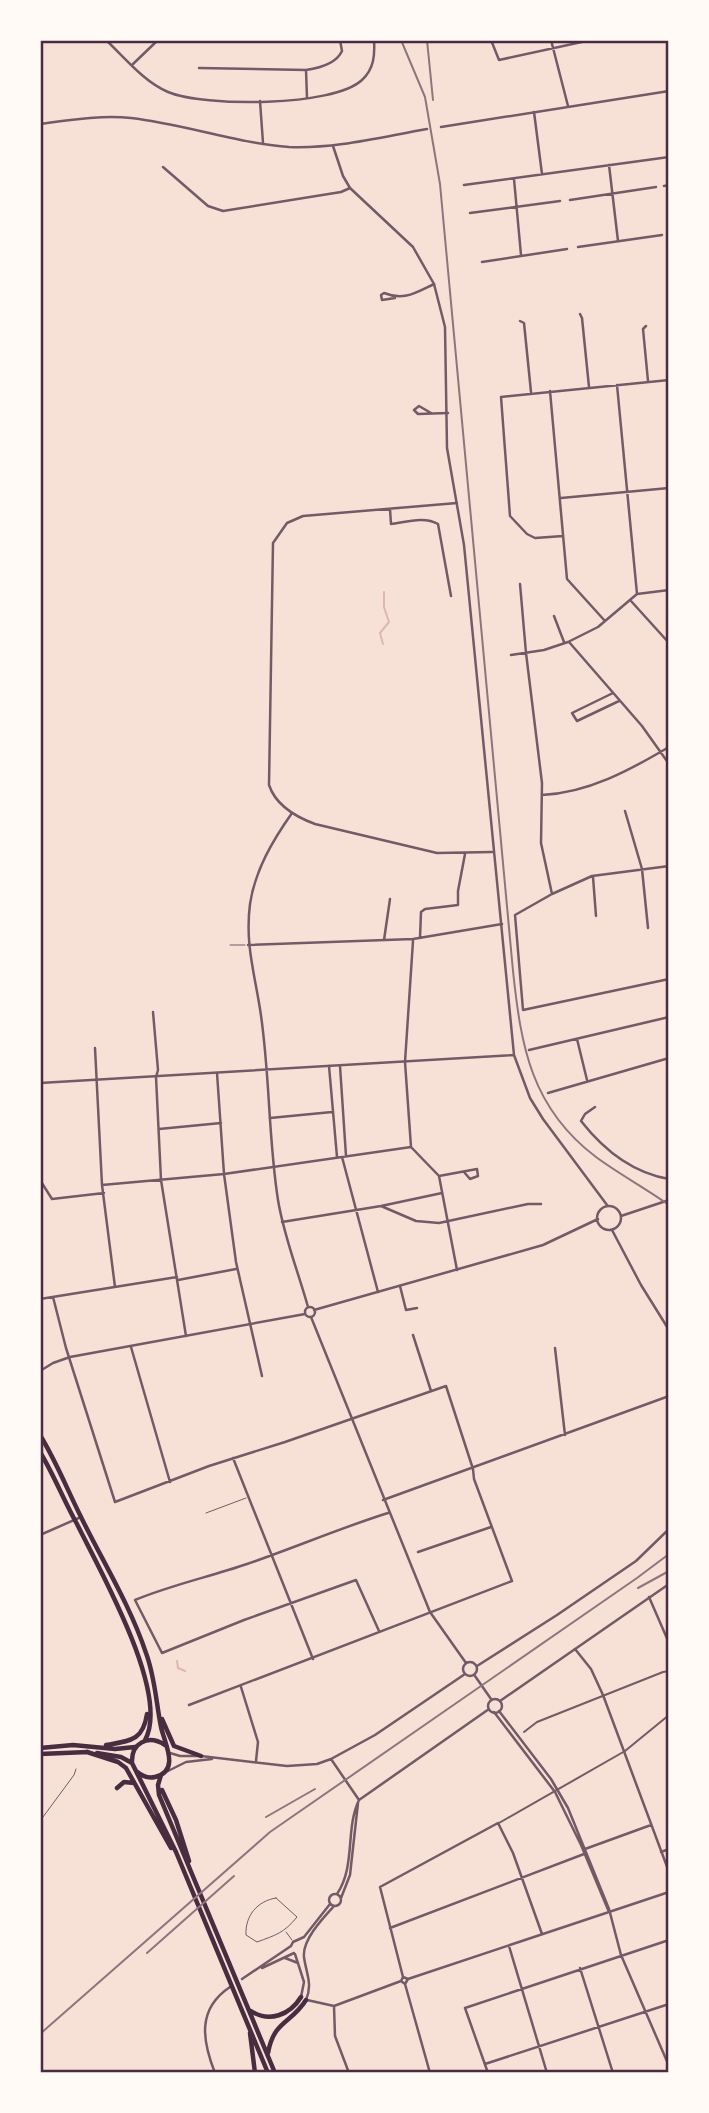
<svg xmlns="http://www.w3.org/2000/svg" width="709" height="2113" font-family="Lato,sans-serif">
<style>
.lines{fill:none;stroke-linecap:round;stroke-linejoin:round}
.stream{stroke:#dcb8b0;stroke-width:2}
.service{stroke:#755966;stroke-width:1}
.pedestrian{stroke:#755966;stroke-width:2}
.minor{stroke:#755966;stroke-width:2.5}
.tertiary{stroke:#755966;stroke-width:2.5}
.trunk{stroke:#4a2c40;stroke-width:4.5}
.rail{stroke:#8f747c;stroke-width:2}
.neatline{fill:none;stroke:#4a2c40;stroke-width:2.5}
</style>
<rect width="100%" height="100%" fill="#f7e1d7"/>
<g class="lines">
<path class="stream" d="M 383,644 L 380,633 L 389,622 L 384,607 L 384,592
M 177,1661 L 178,1668 L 185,1671"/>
<path class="service" d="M 230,945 L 245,945
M 206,1513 L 246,1498
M 40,1821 L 74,1775 L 76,1769
M 276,1898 L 297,1917 C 284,1933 276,1935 257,1942 L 246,1935 C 245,1916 257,1901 276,1898 Z
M 286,1932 L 292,1940"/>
<path class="pedestrian" d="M 524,1732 L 537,1722 L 663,1672 L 669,1671
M 499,1823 L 625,1751 L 669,1715"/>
<path class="minor" d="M 106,40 C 124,57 144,82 168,92 C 204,107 333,107 362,80 C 374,69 375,55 374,40
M 491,40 L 499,60 L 591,40
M 551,40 L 568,106
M 133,64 L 158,40
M 199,68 L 306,70 C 320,68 336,64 342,51 L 340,40
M 306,70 L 307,98
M 260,101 L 263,143
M 534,112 L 542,174
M 609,165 L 618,241
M 163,167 L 208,206 L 223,211 L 341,192 L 350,188
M 514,179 L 521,255
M 464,185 L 669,157
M 664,186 L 669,185
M 570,200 L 656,187
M 470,213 L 560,201
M 578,247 L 662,235
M 482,262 L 567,249
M 395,298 L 382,300 L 381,295 L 384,293 C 404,301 415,293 434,284
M 580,314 L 582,318 L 589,387
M 520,321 L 524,323 L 531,392
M 646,326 L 643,329 L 648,381
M 617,385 L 637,594
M 550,391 L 567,579 L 605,621
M 431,413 L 419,406 L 414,410 L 418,414 L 448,413
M 561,498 L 669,488
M 457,503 L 303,516 L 287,523 L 273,543 L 269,785 C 276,806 296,817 315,824 L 437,853 L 492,852
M 390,509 L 391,524 C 406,522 425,516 438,524 L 451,596
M 563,536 L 535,538 L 527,534 L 510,516 L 501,397 L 669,380
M 520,584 L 526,653 L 542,783 L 541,843 L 552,894
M 631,601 L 669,643
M 554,616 L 564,642
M 569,642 L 642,726 L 669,764
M 511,655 L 544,650 L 568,642 L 598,627 L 637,594 L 669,590
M 613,693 L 572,713 L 577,721 L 619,701
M 542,795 C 588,793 630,770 669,747
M 625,811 L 642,869 L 648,928
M 669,866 L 592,876 L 552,894 L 515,915 L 523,1010 L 669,979
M 593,877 L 596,916
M 420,938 L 421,912 L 425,909 L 458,905 L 458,891 L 465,854
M 384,940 L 390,899
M 248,945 L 413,939 L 502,924
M 153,1012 L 158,1070 L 156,1077 L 161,1180 L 186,1336
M 577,1039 L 587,1080
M 95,1048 L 102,1185 L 115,1287
M 529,1050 L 669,1017
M 329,1066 L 337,1157
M 340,1066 L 346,1156
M 217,1073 L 224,1174 L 236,1262 L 262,1376
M 548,1093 L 669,1058
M 595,1107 L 585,1114 L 581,1121 C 603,1149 633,1173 669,1179
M 270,1118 L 332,1112
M 159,1129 L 221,1123
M 411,1147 L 405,1062 L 413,941
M 411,1147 L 439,1176 L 457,1270
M 342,1157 L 378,1292
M 439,1176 L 477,1169 L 478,1176 L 470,1179 L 464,1172
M 40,1180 L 52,1199 L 104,1193
M 102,1185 L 224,1174 L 411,1147
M 381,1206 L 442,1193
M 282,1222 L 381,1206 L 416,1221 L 439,1223 L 528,1204 L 541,1204
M 178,1280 L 236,1269
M 400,1286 L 406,1310 L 417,1308
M 53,1297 L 66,1348 L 115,1502 L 209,1466 L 285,1442 L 446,1386 L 473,1469 L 474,1479 L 512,1581 L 189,1705
M 40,1299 L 177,1277
M 413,1335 L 431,1391
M 131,1347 L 170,1482
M 555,1348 L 565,1435
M 233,1458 L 313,1659
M 383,1500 L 669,1396
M 40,1535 L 81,1517
M 418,1552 L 491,1527
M 649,1597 L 669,1643
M 379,1631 L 356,1580 L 244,1620 L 162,1653 L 135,1600 C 171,1585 209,1577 247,1564 C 294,1548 340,1528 388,1513
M 575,1649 L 591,1669 L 603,1695 L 669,1872
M 241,1687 L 258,1742 L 256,1761
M 499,1711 L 551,1779 L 568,1808 L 609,1909 L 621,1955 L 669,2066
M 494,1712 L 555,1792 L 581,1845 L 609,1912
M 585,1849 L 651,1825
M 661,1852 L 669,1849
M 390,1928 L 584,1854
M 509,1946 L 547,2073
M 580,1968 L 613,2073
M 403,1977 L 380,1887 L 498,1823 L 513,1853 L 542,1934
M 408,1979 L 405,1984 L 401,1981 L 403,1977 L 408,1979 L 669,1892
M 405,1984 L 430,2073
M 307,2000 L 334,2006 L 401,1981
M 334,2006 L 335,2036 L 349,2073
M 485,2064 L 669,2004
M 488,2073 L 465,2008 L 669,1940"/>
<path class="tertiary" d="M 40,124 C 70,120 101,115 131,118 C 184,124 236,143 289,147 C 335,149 381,137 427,129
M 441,127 L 669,91
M 333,146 L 343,176 L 350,188 L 413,247 L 434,284 L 445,327 L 447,448 L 464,545 L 514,1055 L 530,1098 L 543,1119 L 607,1205
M 292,813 C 273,840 255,870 250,904 C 245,943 254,971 260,1009 C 270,1071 268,1137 278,1200 C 284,1237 298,1271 308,1307
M 40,1083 L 514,1055
M597 1218a12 12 0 1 1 24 0a12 12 0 1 1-24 0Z
M 621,1216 L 669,1200
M 612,1230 L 641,1285 L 669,1330
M305 1312a5 5 0 1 1 10 0a5 5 0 1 1-10 0Z
M 314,1310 L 543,1245 L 598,1219
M 311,1317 L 430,1612 L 466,1663
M 40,1371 L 53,1363 L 70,1357 L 305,1314
M463 1669a7 7 0 1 1 14 0a7 7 0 1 1-14 0Z
M 477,1666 L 557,1615 L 636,1561 L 669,1529
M 475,1676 L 491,1699
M488 1706a7 7 0 1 1 14 0a7 7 0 1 1-14 0Z
M 500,1701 L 669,1584
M 170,1753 L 180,1756 L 201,1756 L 287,1766 L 317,1764 L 331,1759 L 375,1735 L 465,1674
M 331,1759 L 359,1800
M 168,1771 L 186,1762 L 212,1759
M329 1900a6 6 0 1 1 12 0a6 6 0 1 1-12 0Z
M 337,1894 C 356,1866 345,1829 359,1800 L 489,1709
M 341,1898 L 350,1875 L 358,1803
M 295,1954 L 304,1982 L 301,1997
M 285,1958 L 298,1963
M 262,1968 L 294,1953
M 242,1979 L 291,1946 L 293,1942 L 304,1937 L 330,1904
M 306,2000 C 313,1984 306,1973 304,1957 C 302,1940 323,1918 334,1906
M 215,2073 C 202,2040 197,2009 230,1987"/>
<path class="trunk" d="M 40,1435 C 56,1461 67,1489 81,1517 C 103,1562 130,1605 146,1653 C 155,1677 156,1702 161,1727 C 164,1742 181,1771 155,1777 C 148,1779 142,1776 136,1771
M 40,1452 C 54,1475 64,1501 77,1524 C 99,1569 171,1694 145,1740
M 162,1719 L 174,1746 L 201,1756
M 106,1745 C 130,1741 143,1741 147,1714
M 165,1745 C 148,1734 131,1743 132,1763 L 176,1852 L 268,2073
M 40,1748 L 73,1745 L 115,1749 L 135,1747
M 87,1752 L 118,1762 L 126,1768 L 171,1848
M 97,1753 L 121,1757 L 132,1763
M 40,1754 L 88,1752
M 161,1775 L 158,1785 L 159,1795 L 275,2073
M 117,1788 L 124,1782 L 134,1783
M 162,1790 L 176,1820 L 189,1861
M 251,2011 C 269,2023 290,2015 301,1997
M 250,2033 L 255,2073
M 268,2053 C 274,2020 291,2024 306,2000"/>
<path class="rail" d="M 401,40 L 425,97 L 440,184 L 513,971 C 521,1046 531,1108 596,1157 C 619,1174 645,1188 669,1205
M 427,40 L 433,100
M 638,1588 L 669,1571
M 266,1817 L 315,1789
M 147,1953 L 234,1876
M 40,2034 L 270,1832 L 637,1578 L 669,1554"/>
</g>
<rect width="709" height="2113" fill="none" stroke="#fffaf5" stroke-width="84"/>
<rect x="42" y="42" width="625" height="2029" class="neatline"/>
</svg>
